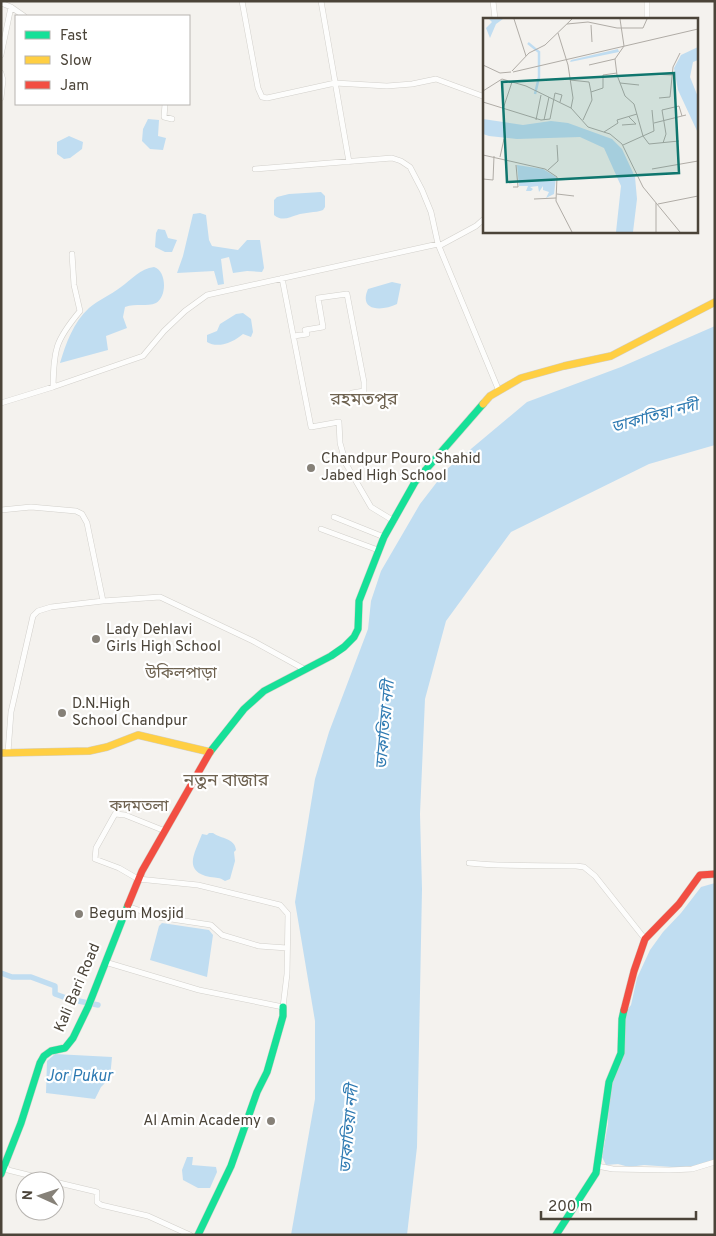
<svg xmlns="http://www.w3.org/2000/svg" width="716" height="1236" font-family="Overpass,'Noto Sans Bengali',sans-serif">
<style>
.water{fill:#c0ddf1}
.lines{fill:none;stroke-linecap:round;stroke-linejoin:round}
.canal{stroke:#c0ddf1;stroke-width:5.5}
.street-casing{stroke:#d2d0cb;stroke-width:6}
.fast-casing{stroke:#d3cfc5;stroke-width:8}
.slow-casing{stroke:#d3cfc5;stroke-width:8}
.jam-casing{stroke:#d3cfc5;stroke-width:8}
.street{stroke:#fdfdfc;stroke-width:5}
.fast{stroke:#16e098;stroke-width:7}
.slow{stroke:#ffcf43;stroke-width:7}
.jam{stroke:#f24e42;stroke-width:7}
.poi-dot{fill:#868178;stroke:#fff;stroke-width:2}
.labels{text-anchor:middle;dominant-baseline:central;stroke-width:4.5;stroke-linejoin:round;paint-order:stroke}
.poi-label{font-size:15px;fill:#4b4439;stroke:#fff;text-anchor:start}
.street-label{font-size:15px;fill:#4b4439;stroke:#fff}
.water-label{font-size:16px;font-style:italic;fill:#2e7ab2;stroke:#fff}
.neighbourhood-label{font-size:16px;fill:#6e6250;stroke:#fff}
.quarter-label{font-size:18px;fill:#6e6250;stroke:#fff}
.inset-river{fill:none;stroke:#c0ddf1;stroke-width:2.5}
.inset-road{fill:none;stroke:#b0aca6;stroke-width:1}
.view{fill:#0f766e;fill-opacity:0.15;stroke:#0f766e;stroke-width:2.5}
.inset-edge{fill:none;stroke:#4b4439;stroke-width:2.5}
</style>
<rect width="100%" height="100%" fill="#f4f2ee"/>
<path class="water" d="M 148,119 L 159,120 L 158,136 L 166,138 L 163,150 L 150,149 L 142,141 L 143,129 Z
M 69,136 L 83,142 L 82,149 L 70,158 L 64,159 L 57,154 L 57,142 Z
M 321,192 L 325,196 L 325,207 L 323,210 C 315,213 305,212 297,215 C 290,217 282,222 274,215 L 274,200 L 277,197 L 289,194 Z
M 200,213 L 206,215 L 209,240 L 212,246 L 238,250 L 247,240 L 260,240 L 264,268 L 262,272 L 247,271 L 233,273 L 229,257 L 221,259 L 224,284 L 218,285 L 214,271 L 177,273 L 183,256 L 193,214 Z
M 158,229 L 165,230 L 168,238 L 177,240 L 172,252 L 165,252 L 155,247 L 156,233 Z
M 154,267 C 167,271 167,297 156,303 C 147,307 136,303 125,307 L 123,317 L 127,328 L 106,336 L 108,350 L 60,363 C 66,343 73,323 89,308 C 98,300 111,295 121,287 C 132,279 140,269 154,267 Z
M 392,282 L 401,284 L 397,304 C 383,311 358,312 368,289 Z
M 243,313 L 251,319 L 253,332 L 251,337 L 243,334 C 234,342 218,349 207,342 L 207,335 L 217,331 L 220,324 L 236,314 Z
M 715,326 L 715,445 L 649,464 L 511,532 L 446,621 L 425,699 L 420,814 L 422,889 L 417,1147 L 407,1235 L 291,1235 L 315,1099 L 315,1021 L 295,902 L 315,779 L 329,732 L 368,629 L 371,601 L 381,571 L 420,504 L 447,469 L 527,402 L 621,367 Z
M 209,833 L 213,833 C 221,839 235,838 236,850 L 234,852 L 235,861 L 230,879 L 225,881 C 219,877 217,878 210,877 C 182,871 195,853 202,834 L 207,835 Z
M 715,883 L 715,1162 L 694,1167 L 672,1167 L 644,1165 L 629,1167 L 618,1164 L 606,1165 L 602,1157 L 608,1124 L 609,1082 L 623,1051 L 621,1018 L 631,1005 L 637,978 L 650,950 L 663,932 L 681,913 L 701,887 Z
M 162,923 L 209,930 L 213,935 L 207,977 L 150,960 L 159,926 Z
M 55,1054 L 112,1057 L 110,1078 L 101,1087 L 95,1099 L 46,1093 L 47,1061 Z
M 187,1157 L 193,1157 L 192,1165 L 216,1167 L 217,1172 L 210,1188 L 198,1188 L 183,1180 L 182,1170 Z"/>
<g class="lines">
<path class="canal" d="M 1,973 L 12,977 L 31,977 L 55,986 L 55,994 L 69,999 L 98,1005"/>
<g class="street-casing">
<path id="street" d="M 242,1 L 258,88 L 262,97 L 267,98 L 335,83 L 387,86 L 412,84 L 436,79 L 485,97
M 321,1 L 349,162
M 493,1 L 495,19
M 1,3 L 11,7 L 24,16
M 647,19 L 647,1
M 1,55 L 11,7
M 1,73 L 3,80 L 1,98
M 165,104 L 164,117 L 172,119
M 255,169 L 392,158 L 401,161 L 410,167 L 422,190 L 431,212 L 438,244 L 499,391
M 439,246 L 476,226 L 485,218
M 282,278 L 311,427 L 339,422 L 340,443 L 346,464 L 371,507 L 394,521
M 294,336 L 307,334 L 305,330 L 323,327 L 318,298 L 347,294 L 364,382 L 364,391 L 352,393
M 53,387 C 54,349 55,341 80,311 L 74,285 L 72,254
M 1,403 L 53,387 L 143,356 L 164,331 L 185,311 L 207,295 L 438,244
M 1,510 L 31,507 L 76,511 L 82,514 L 87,523 L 103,601 L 160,597 L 253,641 L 304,669
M 334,517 L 384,537
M 321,529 L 378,550
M 8,752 L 11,712 L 33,616 L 38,611 L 51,607 L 103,601
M 469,863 C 505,867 541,865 576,866 L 584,867 L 595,876 L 645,939
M 127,906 L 158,917 L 211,925 L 222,935 L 259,946 L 287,948
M 105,962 L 199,990 L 283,1007 L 287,974 L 288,914 L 280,905 L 198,885 L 138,879 L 119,868 L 95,859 L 96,848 L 115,814 L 125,815 L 165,831
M 5,1165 L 8,1170 L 52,1181
M 597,1166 L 613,1169 L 669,1170 L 692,1169 L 715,1162
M 55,1182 L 97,1192 L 97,1202 L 101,1205 L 148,1216 L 190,1235"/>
</g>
<g class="fast-casing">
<path id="fast" d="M 210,752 L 244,709 L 264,691 L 331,656 L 344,647 L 354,637 L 358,629 L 359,601 L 384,537 L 415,482 L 483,404
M 1,1174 L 21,1123 L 40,1063 L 44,1056 L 51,1051 L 65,1048 L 73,1038 L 88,1007 L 128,905
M 198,1235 L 231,1166 L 257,1092 L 267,1072 L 283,1016 L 283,1007
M 556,1235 L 596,1173 L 609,1082 L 621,1053 L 622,1019 L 624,1010"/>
</g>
<g class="slow-casing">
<path id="slow" d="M 483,404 L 490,396 L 521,378 L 564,366 L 611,356 L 715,302
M 1,753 L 89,751 L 107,747 L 138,735 L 210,752"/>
</g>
<g class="jam-casing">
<path id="jam" d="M 128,905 L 142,871 L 210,752
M 624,1010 L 634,971 L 645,939 L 679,904 L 700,875 L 715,874"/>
</g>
<use href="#street" class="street"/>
<use href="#fast" class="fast"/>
<use href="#slow" class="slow"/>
<use href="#jam" class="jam"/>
</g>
<g class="poi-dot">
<circle cx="311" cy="468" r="5"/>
<circle cx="96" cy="639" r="5"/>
<circle cx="62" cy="713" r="5"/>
<circle cx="79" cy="914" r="5"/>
<circle cx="271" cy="1121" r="5"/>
</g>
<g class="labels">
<g class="poi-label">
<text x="321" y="459">Chandpur Pouro Shahid<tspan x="321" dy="17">Jabed High School</tspan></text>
<text x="106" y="630">Lady Dehlavi<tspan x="106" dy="17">Girls High School</tspan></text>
<text x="72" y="704">D.N.High<tspan x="72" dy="17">School Chandpur</tspan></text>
<text x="89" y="914">Begum Mosjid</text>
<text x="261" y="1121" text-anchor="end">Al Amin Academy</text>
</g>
<g class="street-label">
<text transform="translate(78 988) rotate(-67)">Kali Bari Road</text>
</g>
<g class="water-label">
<text transform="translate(655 417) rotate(-15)">ডাকাতিয়া নদী</text>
<text transform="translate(386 725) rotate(-85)">ডাকাতিয়া নদী</text>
<text x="79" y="1077">Jor Pukur</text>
<text transform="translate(350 1129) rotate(-85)">ডাকাতিয়া নদী</text>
</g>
<g class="neighbourhood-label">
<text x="181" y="674">উকিলপাড়া</text>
<text x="139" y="807">কদমতলা</text>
</g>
<g class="quarter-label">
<text x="364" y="400">রহমতপুর</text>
<text x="226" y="781">নতুন বাজার</text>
</g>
</g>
<g transform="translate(483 18)">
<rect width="215" height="215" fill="#f4f2ee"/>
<path d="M 6,1 L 20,1 L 13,6 L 7,20 L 3,10 L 9,4 ZM 215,29 L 215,42 L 210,44 L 207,59 L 215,79 L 215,115 L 195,72 L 191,50 L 198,37 ZM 135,31 L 136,34 L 87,44 L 88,42 ZM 0,101 L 40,107 L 68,103 L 85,105 L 129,121 L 139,131 L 152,159 L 154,181 L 150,214 L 133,214 L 138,168 L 121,130 L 97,119 L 34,121 L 6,118 L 0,116 ZM 34,147 L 60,151 L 73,159 L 71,176 L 63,180 L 66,174 L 60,172 L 60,168 L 56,174 L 55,168 L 47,169 L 50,171 L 48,173 L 43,173 L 45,168 L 36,168 Z" fill="#c0ddf1"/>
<path class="inset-river" d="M 45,25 L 56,34 L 56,59 L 52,76"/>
<path class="inset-road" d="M 31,1 L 43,38M 137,1 L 141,28 L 132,41 L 134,57 L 142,78 L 151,86 L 160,118M 84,6 L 105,4 L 134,10 L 160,10 L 164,1M 108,7 L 109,24M 75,15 L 85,47 L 90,80 L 88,90M 0,47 L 17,55 L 28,54M 106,47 L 132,41M 29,53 L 46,35 L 62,27 L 89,1M 30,54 L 215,11M 168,56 L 190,57M 87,62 L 106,64 L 108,74M 137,65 L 156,67M 0,73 L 19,61 L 43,68 L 88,90 L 105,109 L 127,116 L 139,126 L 160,169 L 197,214M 176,80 L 187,79 L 190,49 L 197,35M 0,84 L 58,102 L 67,101 L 72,75 L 79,77 L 77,84M 20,91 L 29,64M 53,102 L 58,77M 61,102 L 66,79M 100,102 L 109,82 L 108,74 L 120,70 L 120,57 L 134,55M 171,105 L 203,97M 139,107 L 153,106 L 146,99M 121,114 L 135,105 L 134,102 L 154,96M 160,118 L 166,126 L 196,123M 180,125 L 183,116 L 179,92 L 196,88 L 199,98M 140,127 L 171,113 L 169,92M 0,137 L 62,151 L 74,159 L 73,183 L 89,214M 17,139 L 21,121M 169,151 L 215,143M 65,152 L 75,143 L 74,127M 0,161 L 10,162 L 11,138M 30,169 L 35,169 L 33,147M 74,176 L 91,178M 51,181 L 73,180M 175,186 L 215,178M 173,214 L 173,185"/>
<path class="view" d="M 191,55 L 196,155 L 24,164 L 19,64 Z"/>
<rect width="215" height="215" class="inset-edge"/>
</g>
<rect width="716" height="1236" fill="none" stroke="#4b4439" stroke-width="5"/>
<rect x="15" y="15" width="175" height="90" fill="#ffffff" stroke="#b7b4b0"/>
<rect x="25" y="31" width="25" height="8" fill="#16e098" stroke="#b7b4b0"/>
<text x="60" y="40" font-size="15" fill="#4b4439">Fast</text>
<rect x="25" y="56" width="25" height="8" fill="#ffcf43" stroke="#b7b4b0"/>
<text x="60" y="65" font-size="15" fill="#4b4439">Slow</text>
<rect x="25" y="81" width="25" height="8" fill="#f24e42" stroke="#b7b4b0"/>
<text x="60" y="90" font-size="15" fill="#4b4439">Jam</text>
<g transform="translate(40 1196) rotate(273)"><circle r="24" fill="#ffffff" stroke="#b7b4b0"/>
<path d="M0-4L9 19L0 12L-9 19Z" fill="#868178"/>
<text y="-8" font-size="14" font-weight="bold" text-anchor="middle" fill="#4b4439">N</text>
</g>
<path d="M541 1211v8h155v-8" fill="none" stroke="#4b4439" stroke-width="2.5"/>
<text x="548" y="1211" font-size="15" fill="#4b4439" stroke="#ffffff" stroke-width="4" paint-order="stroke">200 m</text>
</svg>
